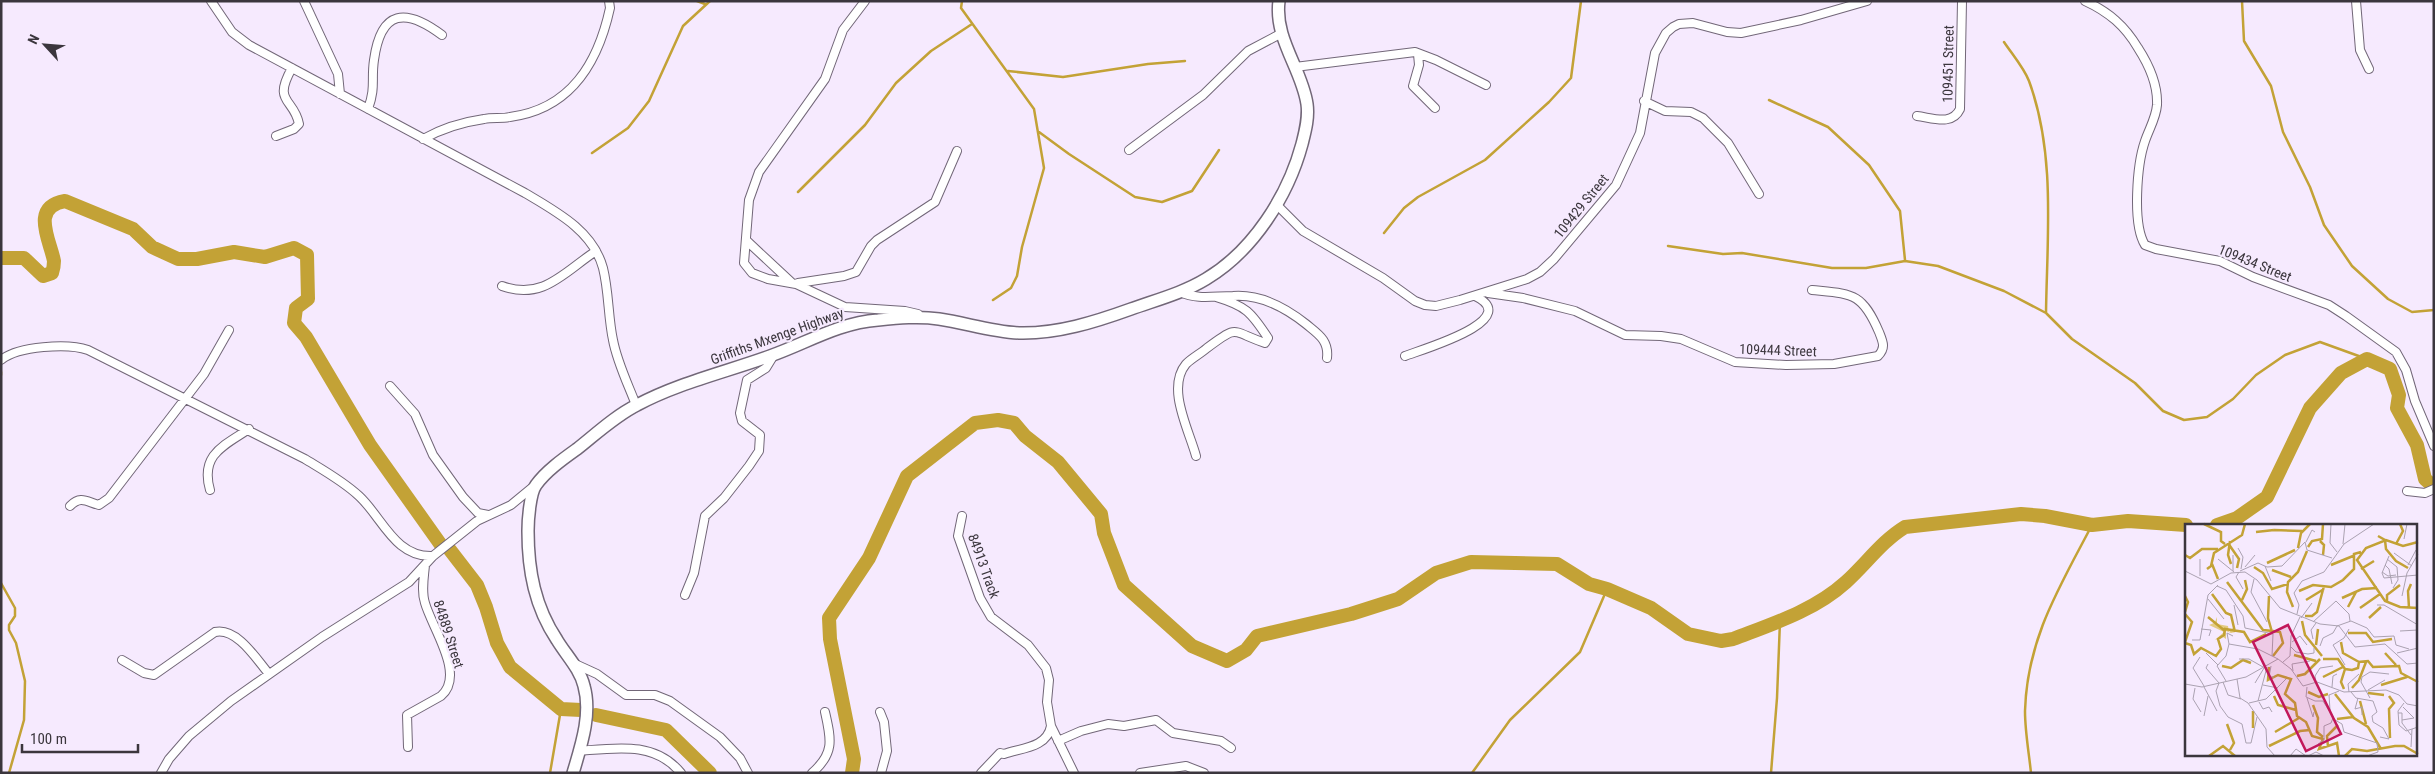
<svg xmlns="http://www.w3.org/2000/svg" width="2435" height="774" font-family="'Roboto Condensed',sans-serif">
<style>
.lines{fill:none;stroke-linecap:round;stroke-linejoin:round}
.stream{stroke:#c3a236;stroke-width:2.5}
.river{stroke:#c3a236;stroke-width:14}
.street-casing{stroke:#726778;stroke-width:10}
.secondary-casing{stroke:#726778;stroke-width:14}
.street{stroke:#fff;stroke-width:8}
.secondary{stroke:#fff;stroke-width:11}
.labels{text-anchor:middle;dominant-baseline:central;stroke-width:4.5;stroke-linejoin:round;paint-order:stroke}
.street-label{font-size:14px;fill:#3b363d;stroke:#f6eafe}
.inset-river{fill:none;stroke:#c3a236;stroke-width:2.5}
.inset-road{fill:none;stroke:#aba2b1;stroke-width:1}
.view{fill:#c2185b;fill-opacity:0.15;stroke:#c2185b;stroke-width:2.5}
.inset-edge{fill:none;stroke:#3b363d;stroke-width:2.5}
</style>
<rect width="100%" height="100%" fill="#f6eafe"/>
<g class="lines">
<path class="stream" d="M 697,1 L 705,4
M 962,1 L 961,8 L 1034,109 L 1044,168 L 1022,247 L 1017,276 L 1011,288 L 993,300
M 2242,1 L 2244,41 L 2271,86 L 2283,132 L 2310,187 L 2324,225 L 2352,266 L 2388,299 L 2412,312 L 2434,310
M 2004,42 C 2012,54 2024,68 2029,81 C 2056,154 2047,237 2046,313
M 1008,71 L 1063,77 L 1148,64 L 1185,61
M 1769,100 L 1828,127 L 1869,165 L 1900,211 L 1905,260
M 1039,132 L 1069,154 L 1135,197 L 1162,202 L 1192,191 L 1219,150
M 592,153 L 628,128 L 649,101 L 683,26 L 710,1
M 798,192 L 865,125 L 896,83 L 931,51 L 972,24
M 1384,233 L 1404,208 L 1418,197 L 1485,160 L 1549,102 L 1571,78 L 1581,1
M 1668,246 L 1723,254 L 1742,253 L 1832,268 L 1866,268 L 1905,261 L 1938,266 L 2004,291 L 2046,313 L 2072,339 L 2135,383 L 2163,411 L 2184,420 L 2207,417 L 2233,399 L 2256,375 L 2285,355 L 2320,342 L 2367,359
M 1,375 L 1,372
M 1,583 L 15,608 L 15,616 L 9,625 L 9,630 L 16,643 L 25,681 L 24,720 L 9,773
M 550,773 L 561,709
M 1472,773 L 1510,720 L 1580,652 L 1607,589
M 1771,773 L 1777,698 L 1780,621
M 2031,773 C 2029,753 2025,732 2025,711 C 2027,639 2059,588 2092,525"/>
<path class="river" d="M 1,258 L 24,258 L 43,276 L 52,273 C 53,270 54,265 54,261 C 50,240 30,207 65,201 L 133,229 L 152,247 L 178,259 L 197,259 L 234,252 L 265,257 L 294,248 L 307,255 L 308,299 L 296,308 L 294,323 L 306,337 L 370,445 L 441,545
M 2217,525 L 2237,518 L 2267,497 L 2310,408 L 2341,373 L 2367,359 L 2390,369 L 2399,395 L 2397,408 L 2417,445 L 2425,479 L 2434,487
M 450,550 L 477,585 L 486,607 L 497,643 L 510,667 L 561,709 L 581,710
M 596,715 L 666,730 L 710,773
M 852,773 L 854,759 L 830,639 L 829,618 L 869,558 L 907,476 L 975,423 L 998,420 L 1014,423 L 1025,436 L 1058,462 L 1101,514 L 1104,533 L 1124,585 L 1192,646 L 1227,661 L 1246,650 L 1257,636 L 1351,614 L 1398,599 L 1436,573 L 1471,562 L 1557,564 L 1589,584 L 1607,589 L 1651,608 L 1688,634 L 1721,641 L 1733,639 C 1772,624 1814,611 1846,582 C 1866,564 1882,541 1905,527 L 2021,514 L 2045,516 L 2092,525 L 2128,521 L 2186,525"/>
<g class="street-casing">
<path id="street" d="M 211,1 L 232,32 L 249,45 L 525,193 C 557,212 593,231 603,268 C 609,292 608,317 613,340 C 617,362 628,384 636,405
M 304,1 L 338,74 L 340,94
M 865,1 L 843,30 L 825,79 L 759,172 L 749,200 L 744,263 L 752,273 L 768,279 L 796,284 L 845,307 L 905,311 L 918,314
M 2085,1 C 2109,12 2125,26 2138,48 C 2149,65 2158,84 2157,105 C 2156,118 2149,129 2145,141 C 2137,164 2132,224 2145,245 L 2156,249 L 2220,261 L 2253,277 L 2329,305 L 2346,316 L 2396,352 L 2406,370 L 2415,401 L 2434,446
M 2356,1 L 2360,50 L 2369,69
M 1418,54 L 1419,65 L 1413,86 L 1435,108
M 1295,67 L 1415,52 L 1436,60 L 1486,85
M 1644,101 L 1665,111 L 1691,112 L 1703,118 L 1728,143 L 1759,194
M 368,109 C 376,87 371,80 374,60 C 381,9 406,8 442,35
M 1917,116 C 1933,118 1952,126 1960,109 L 1962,1
M 276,136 L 294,129 L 299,124 C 294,98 272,103 292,68
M 423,139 C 441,129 463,122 484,119 C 492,117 502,119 510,117 C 571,109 598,63 610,8 L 609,1
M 1129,150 L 1203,95 L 1248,51 L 1282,33
M 1277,205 L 1303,231 L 1383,278 L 1415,301 L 1425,305 L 1436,306 L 1460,300 L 1527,279 L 1540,272 L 1554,259 L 1616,185 L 1640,133 L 1655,53 L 1666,33 L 1673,27 L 1679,24 L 1693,23 L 1727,32 L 1741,33 L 1801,20 L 1867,1
M 747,241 L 792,283
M 798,283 L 844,276 L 856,272 L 871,246 L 877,240 L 935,202 L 957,151
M 502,286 C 543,301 564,272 596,251
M 1180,292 C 1198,300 1213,296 1233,296 C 1260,294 1286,308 1306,324 C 1318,334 1329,340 1327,358
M 1488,293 L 1523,298 L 1575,311 L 1625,335 L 1661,336 L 1681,339 L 1735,362 L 1786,365 L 1834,364 L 1878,356 C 1886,348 1883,342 1879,332 C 1862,292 1852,294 1812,290
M 1405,356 C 1420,350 1525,320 1475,296
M 1,360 C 18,346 68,343 88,350 L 305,459 C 323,470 343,481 359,496 C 382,517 395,558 433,556
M 390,386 L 415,414 L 433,455 L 463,497 L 478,513 L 488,515
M 1196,456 C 1189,430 1166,388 1186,364 C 1192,358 1200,354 1207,348 C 1239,324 1230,331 1265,343 L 1268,338 C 1251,312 1246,306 1216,297
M 210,490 C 200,455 223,446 249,429
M 2407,491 L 2425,493 L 2434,489
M 70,506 C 81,495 87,502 99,505 L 109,498 L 204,374 L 229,330
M 962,516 L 958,536 L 980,598 L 991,617 L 1028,645 L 1046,668 L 1049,680 L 1047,702 L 1051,726 L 1074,773
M 685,595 L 694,573 L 705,516 L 724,498 L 749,466 L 759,451 L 760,435 L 742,421 L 740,413 L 747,380 L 766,368 L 774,355
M 122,660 L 144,673 L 154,675 L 215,632 C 237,627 257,660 269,674
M 573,663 L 597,674 L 626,695 L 655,695 L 670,701 L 720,737 L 740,758 L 748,773
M 880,712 L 884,722 L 887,751 L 881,773
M 1058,741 L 1081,731 L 1108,724 L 1124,726 L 1156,720 L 1173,733 L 1221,741 L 1231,748
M 408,747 L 407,715 L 441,696 C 466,675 432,628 425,603 C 421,591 424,577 425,565
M 579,751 C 616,748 655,741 681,773
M 161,773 L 169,759 L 189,736 L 231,701 L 322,637 L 409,582 L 433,556 L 477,521 L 511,505 L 534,486
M 812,773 C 835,753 831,739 825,712
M 981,773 L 1000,753 L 1004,754 C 1021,748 1047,748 1051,726
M 1140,773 L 1186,766 L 1204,773"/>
</g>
<g class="secondary-casing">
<path id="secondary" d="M 573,773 C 581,746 592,714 584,686 C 580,669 566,655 557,640 C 535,607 528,571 528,531 C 528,520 530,493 536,485 C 546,471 563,459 577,449 C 596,434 615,416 637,405 C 678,383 726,372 770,356 C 807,343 838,323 878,320 C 898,318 919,316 939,319 C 966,323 992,332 1019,333 C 1057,334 1095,322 1131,309 C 1156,300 1183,293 1206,279 C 1253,251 1288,196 1302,144 C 1305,132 1309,118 1307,104 C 1302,69 1274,39 1279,1"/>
</g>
<use href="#street" class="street"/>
<use href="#secondary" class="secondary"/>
</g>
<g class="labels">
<g class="street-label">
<text transform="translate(1948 64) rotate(-89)">109451 Street</text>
<text transform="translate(1581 206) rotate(-51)">109429 Street</text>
<text transform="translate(2255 263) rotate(22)">109434 Street</text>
<text transform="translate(777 336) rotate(-20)">Griffiths Mxenge Highway</text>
<text transform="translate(1778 350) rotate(2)">109444 Street</text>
<text transform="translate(984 566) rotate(70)">84913 Track</text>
<text transform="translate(449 634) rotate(72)">84889 Street</text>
</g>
</g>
<g transform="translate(2185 524)">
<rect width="232" height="232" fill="#f6eafe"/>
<path d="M 23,92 L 30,98 L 32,93 L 32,100 L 43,102 L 44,108 L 49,103 L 50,108 L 46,109 L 41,107 L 41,115 L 38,113 L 30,116 L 39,108 L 24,101 L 29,99 Z" fill="#e4cb83"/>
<path class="inset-river" d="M 19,0 L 36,8 L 36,17 L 40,20M 89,6 L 117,7M 71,8 L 89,6M 193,12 L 200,16 L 201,25 L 211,37 L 223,44M 45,17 L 43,31 L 46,40M 135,17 L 139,21 L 138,31M 233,18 L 218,22 L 201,16 L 181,24 L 172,36 L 200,77 L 215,83 L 233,84M 211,20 L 218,7 L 215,0M 45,22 L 54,35 L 52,44M 123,23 L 127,17 L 137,15 L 138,0M 113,24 L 116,9 L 125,0M 0,31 L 5,34 L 17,25 L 33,25M 82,39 L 110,26M 27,40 L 33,55M 146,41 L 168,32M 69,43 L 78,49 L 87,65 L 103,60M 22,45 L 26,42 L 29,29 L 57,11 L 60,0M 176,45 L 189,37M 87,46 L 106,53M 42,58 L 78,106 L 88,107M 114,67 L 128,61 L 146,63 L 158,56 L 169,45 L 169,30 L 176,28M 27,70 L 41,89 L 46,91 L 50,108M 0,72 L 3,78 L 0,88M 84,72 L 83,94 L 87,108M 157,74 L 177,65 L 192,64M 57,76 L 62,65 L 60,56M 121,76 L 139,65M 202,78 L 202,71 L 215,61M 108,83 L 102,68 L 103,58 L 113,48 L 122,27M 163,83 L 171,68M 175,84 L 195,70M 224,84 L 223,67 L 226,60M 0,90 L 7,98 L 0,118M 120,92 L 127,92 L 132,88 L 139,62M 23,93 L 40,107M 184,94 L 196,83M 117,97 L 120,111 L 137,132M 88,107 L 95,108 L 98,119 L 88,132M 163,109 L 181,109 L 188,118 L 207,115M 156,118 L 158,129 L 174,138M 0,119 L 6,121 L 9,130 L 16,124 L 31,132 L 36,125 L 33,115 L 39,111 L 40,105 L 59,108 L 65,118 L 81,110M 131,121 L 133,105M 200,129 L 211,141M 109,131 L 131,137M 138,135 L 153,135 L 160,145 L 167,146 L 173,144 L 174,138 L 183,137 L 188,143 L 214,142 L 216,149 L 233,158M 37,142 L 46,144 L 58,136 L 66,139M 84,143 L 83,156 L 93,151 L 106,155 L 100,170 L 110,179 L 112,192 L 121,198 L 127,212 L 138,215 L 134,225 L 152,219 L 154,232M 112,152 L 120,150 L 135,135M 138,153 L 158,143M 196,161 L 222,153M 167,164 L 174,156 L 181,138M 159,165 L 156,158 L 160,145M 123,168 L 134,173 L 143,170M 183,169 L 199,171M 150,170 L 169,194 L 183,203 L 196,225M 89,172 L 93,181 L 111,186M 204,172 L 209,179 L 204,185 L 205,214M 175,177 L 181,200M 128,181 L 133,194 L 132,208 L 138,213M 68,187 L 68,204M 152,195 L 168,193M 42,200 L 49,219 L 45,226M 90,208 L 114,194M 84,222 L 115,207 L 125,206M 143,223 L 142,212 L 153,201M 24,232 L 38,222 L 50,232M 160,232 L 167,225 L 182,227 L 210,222 L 219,222 L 233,230"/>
<path class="inset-road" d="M 146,0 L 145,19 L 152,28M 219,15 L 222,0M 121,18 L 127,6 L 130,8M 158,20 L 160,0M 53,24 L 58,33 L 56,45M 209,29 L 227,42M 204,32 L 197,49 L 199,54 L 233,51M 15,35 L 15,52M 33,35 L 49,48M 202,35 L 212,43 L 213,56 L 208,64M 200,41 L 204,45 L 207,60M 223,41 L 231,26M 80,42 L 86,57M 60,43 L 70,31M 0,47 L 26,60 L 46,49 L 60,48 L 72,56 L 95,84 L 135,100 L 154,102 L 170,123 L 200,120 L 222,140 L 233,139M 48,47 L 48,31M 55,47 L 73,39 L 82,43 L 97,42 L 120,18 L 122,26 L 147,34M 54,48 L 51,53 L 58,65M 197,48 L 203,52 L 211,51M 69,55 L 66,68 L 82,98M 32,62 L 41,66 L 58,92 L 60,104 L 88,110 L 87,132M 217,72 L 222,49 L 233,30M 23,75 L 39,95M 49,81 L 53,101M 192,81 L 199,81 L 233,101M 112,90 L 114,81 L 109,69 L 117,57 L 139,48 L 159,20 L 189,0M 116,94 L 127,79M 128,98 L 151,77 L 164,90 L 165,97M 16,105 L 26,106 L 24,112M 215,107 L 233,106M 128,115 L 126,106 L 131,99M 7,116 L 15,116 L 23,71 L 33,61M 107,118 L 115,112 L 122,121M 44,120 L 42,109 L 48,112M 135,122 L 138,114 L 148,109 L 152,102 L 166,97 L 182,104 L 189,113 L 209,112 L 211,121 L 224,125M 106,123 L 111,128 L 123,130 L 129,129 L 129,124M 21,129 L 33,141M 212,129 L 233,124M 15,133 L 8,144 L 19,162M 54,135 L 64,135 L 78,143M 98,138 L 105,132 L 106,112 L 115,93M 23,140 L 21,144 L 34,159 L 31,167 L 35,182 L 43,193 L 57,200 L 61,219 L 66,219 L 72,193M 160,141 L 148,121 L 159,114 L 164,105M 86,142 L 84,153 L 89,153M 108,147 L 107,140 L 125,137M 52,155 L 55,174 L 63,179 L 81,205 L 82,223 L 90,232M 41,157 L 32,142 L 41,132 L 44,120 L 73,125 L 93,135M 38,158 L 43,171 L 56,175M 131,158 L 130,152 L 135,144 L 148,142M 70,159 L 79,144M 0,160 L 17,163 L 61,153 L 93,135 L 106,145 L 118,162 L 132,158 L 159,168 L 201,166 L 214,171 L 222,180 L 233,182M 78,161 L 93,164M 19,163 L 32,187M 122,163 L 121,173 L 130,177 L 138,177 L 150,196 L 157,200 L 159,208 L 192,219 L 193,228 L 182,232M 147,163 L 148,152 L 152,150M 10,164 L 8,175 L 16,188M 183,166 L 200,156M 164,168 L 163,160 L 174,150M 166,168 L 171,174 L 188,177 L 192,188 L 187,192 L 188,198 L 198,204 L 204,215 L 195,213M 122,174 L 128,193 L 129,188M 173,174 L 170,185 L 177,183 L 177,191M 185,174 L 176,158 L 177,153 L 185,148 L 204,150M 73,177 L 82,143M 74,178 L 78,185 L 84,183 L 87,188M 64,179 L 81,175 L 101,155M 219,179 L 213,187 L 214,201 L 221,207 L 233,203M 145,186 L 144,171 L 154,167M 213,189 L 217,189 L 217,199 L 226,211M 19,192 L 23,172M 217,196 L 229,194 L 218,183M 133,220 L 139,216 L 139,202 L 146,199 L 148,194M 226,223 L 227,205M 105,232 L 111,225 L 121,232M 123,232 L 131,228 L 139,232"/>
<path class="view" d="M 103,101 L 156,210 L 121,227 L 68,118 Z"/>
<rect width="232" height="232" class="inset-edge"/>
</g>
<rect width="2435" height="774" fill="none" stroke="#3b363d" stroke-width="5"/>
<g transform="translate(45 45) rotate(296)" stroke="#f6eafe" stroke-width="4" paint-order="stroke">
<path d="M0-4L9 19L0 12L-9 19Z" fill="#3b363d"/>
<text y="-8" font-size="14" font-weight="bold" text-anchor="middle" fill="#3b363d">N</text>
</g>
<path d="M22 744v8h116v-8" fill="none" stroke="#3b363d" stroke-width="2.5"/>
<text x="30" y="744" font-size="15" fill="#3b363d" stroke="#f6eafe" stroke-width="4" paint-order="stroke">100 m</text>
</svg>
